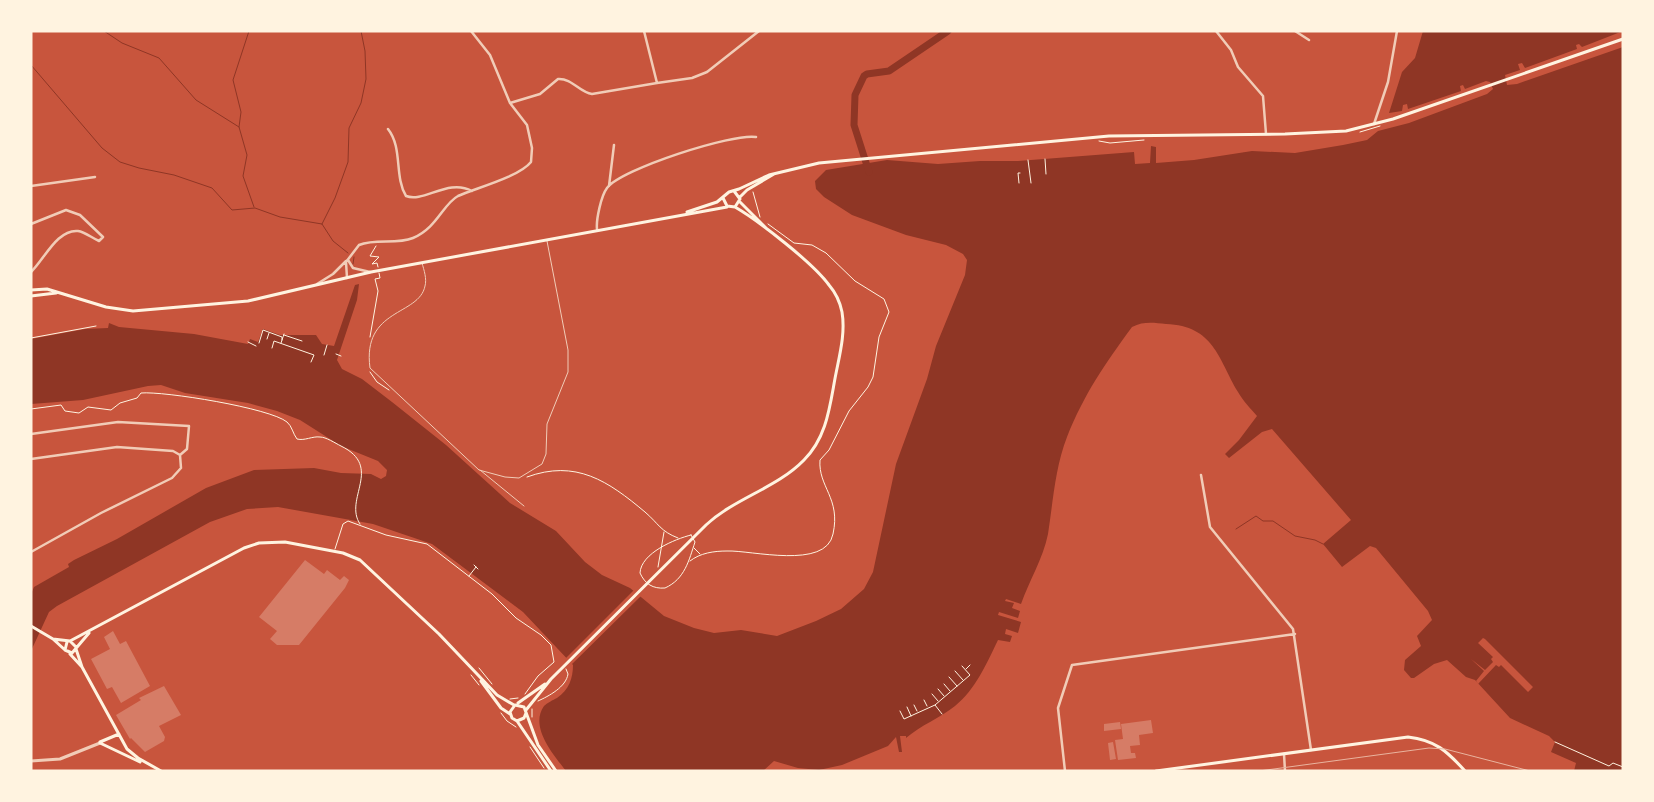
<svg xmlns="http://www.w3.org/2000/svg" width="1654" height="802" font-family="'PT Sans',sans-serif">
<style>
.water{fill:#8f3625}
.pier{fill:#c8553d}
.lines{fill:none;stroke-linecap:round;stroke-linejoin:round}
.stream{stroke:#8f3625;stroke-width:1}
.river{stroke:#8f3625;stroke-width:7}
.building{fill:#d67c66}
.path{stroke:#fff3e0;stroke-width:1}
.service{stroke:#f1ccb7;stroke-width:1}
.minor{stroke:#f1ccb7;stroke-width:2.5}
.tertiary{stroke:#f1ccb7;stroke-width:3}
.secondary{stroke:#fff3e0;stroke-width:3}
.rail{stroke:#e9b49f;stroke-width:1}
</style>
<rect width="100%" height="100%" fill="#c8553d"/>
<path class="water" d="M 1423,31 L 1623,31 L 1582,47 L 1579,44 L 1576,45 L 1577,49 L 1525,68 L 1522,63 L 1518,64 L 1520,70 L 1505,75 L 1507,85 L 1517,84 L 1623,47 L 1623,771 L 1574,771 L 1576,763 L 1551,752 L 1555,742 L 1549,736 L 1510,718 L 1475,680 L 1466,677 L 1447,660 L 1434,664 L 1414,678 L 1411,678 L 1404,670 L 1405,660 L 1421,646 L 1417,636 L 1432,620 L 1428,611 L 1376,548 L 1370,546 L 1342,567 L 1323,544 L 1351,520 L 1272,429 L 1262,432 L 1229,458 L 1225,454 L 1239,440 L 1257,416 C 1251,409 1243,401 1238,392 C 1218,358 1214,326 1166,324 C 1154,323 1144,321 1132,327 C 1105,364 1084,394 1067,437 C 1055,468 1053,502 1048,534 C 1043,559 1029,581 1021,604 L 1006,599 L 1005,601 L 1014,603 L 1012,608 L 1020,611 L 1018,618 L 999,612 L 998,615 L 1021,622 L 1018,633 L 1006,629 L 1005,634 L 1012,636 L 1010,642 L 998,640 C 987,663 975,690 955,706 C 940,718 921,725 906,738 L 906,736 L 900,736 L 902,752 L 899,752 L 896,737 L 888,746 L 842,765 L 819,770 L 798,768 L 774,761 L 763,771 L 566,771 C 554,755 529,727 544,706 C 547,703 553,700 557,698 C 569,690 573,678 573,665 L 523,612 L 432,544 L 373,524 L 278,507 L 247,509 L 210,522 L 57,606 L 49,612 L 31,651 L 31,594 L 34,587 L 69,567 L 68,564 L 74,560 L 117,539 L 206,488 L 254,470 L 314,468 L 341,473 L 371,474 L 381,479 L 386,476 L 387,470 L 378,461 L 341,446 L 300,420 L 277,411 L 248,403 L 185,393 L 161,385 L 148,386 L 83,400 L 31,404 L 31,339 L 85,329 L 108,328 L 109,323 L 119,327 L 194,334 L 248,344 L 250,339 L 258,342 L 263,329 L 280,335 L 316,335 L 322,344 L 334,346 L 355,285 L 359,284 L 357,300 L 337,360 L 342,369 L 362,379 L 392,402 L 446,445 L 510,503 L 556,531 L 585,562 L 602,575 L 630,588 L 664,616 L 694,628 L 714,633 L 741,630 L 777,636 L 816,621 L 841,609 L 864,589 L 873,572 L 896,464 L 927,379 L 936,346 L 965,275 L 967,260 L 963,254 L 946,245 L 906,235 L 852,215 L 824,197 L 816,189 L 815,181 L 826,170 L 887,160 L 938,164 L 980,161 L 1018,161 L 1134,152 L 1135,164 L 1150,163 L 1151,146 L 1156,147 L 1156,163 L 1194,160 L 1252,151 L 1295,153 L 1343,145 L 1367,140 L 1378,131 L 1409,123 L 1487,94 L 1493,89 L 1490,82 L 1486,81 L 1465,89 L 1463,85 L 1460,86 L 1461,91 L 1408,109 L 1407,104 L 1403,105 L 1402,111 L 1389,113 L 1402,72 L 1415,58 Z"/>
<path class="pier" d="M 635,589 L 642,595 L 570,666 L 565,659 Z
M 1483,638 L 1485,639 L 1533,687 L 1528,692 L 1501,665 L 1499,667 L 1496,665 L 1478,684 L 1476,681 L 1484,671 L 1471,659 L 1485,670 L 1493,662 L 1491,659 L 1493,657 L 1478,643 Z"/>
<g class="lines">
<path class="stream" d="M 104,31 L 122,43 L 159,58 L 196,100 L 239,127
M 249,31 L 233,80 L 241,112 L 239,127 L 247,155 L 243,176 L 254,207
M 31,65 L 102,148 L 120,162 L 139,168 L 174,175 L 212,188 L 232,210 L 255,208 L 280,217 L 322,224 L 333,241 L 348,253
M 322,224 L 335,198 L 348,162 L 349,128 L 361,103 L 366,79 L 365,51 L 361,31
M 353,264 L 354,257
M 1236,529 L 1256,516 L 1263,521 L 1273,521 L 1295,536 L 1315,540 L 1323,544"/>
<path class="river" d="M 869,172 L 854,125 L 855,95 L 864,76 L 867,74 L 889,71 L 948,31"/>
</g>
<path class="building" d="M 305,560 L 324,574 L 327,570 L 340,580 L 344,576 L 349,580 L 345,588 L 299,645 L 277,645 L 270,639 L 277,631 L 259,617 Z
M 113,631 L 120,644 L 126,641 L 150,686 L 121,703 L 112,687 L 107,689 L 91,659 L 110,649 L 104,637 Z
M 164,686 L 181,715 L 159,726 L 165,737 L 164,741 L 145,752 L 131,738 L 130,739 L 116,715 L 141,700 L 139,698 Z
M 1151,720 L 1153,733 L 1139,735 L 1140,745 L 1130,746 L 1131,753 L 1135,753 L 1136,758 L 1118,760 L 1115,740 L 1123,739 L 1121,724 Z
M 1120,722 L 1121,729 L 1104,731 L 1104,724 Z
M 1113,742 L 1116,759 L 1110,760 L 1108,743 Z"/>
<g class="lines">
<path class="path" d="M 1360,132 L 1380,126
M 1099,141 L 1110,143 L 1144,140
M 1045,159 L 1046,174
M 1028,160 L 1031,183
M 1019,183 L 1018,173 L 1020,173
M 753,192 L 760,217
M 376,246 L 370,256 L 379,257 L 372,264 L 377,263 L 378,267
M 284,335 L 302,341
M 370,337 L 378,291 L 375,279 L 380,278 L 379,273
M 31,338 L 96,326
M 267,339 L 269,333
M 248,342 L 256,346
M 259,343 L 263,330 L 282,337 L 282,340
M 281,343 L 284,334
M 272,348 L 274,341 L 314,355 L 311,362
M 336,354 L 341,356
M 324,355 L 327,345
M 370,372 L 377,382 L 389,390
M 31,409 L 61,405 L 65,411 L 79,413 L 88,407 L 111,410 L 120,403 L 137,398 L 141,393 C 164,391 270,408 287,422 C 292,426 293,434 297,439 C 305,441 312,436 320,437 C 326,437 335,443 341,446 C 384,467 343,499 360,524
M 527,477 C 576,459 608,481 645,512 C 659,524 660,531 678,538
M 691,535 L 695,542 C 689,560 685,579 665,588 C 653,589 645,584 640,573 C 641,553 675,539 691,535 Z
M 694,548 L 700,554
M 335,549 L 343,524 L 348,521 L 386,535 L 427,544 L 492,594 L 516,618 L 541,635 L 551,645 L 554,662 L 538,676 L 525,694
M 690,561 C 700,553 714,551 727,551 C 751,550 826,570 833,534 C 841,498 818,487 820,460 L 829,450 L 849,411 L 868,387 L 873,377 L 879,337 L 889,312 L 884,299 L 855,281 L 826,253 L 812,245 L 794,243 L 768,224
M 474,565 L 478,569
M 658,567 L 664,532
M 469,576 L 476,567
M 479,668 L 492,684
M 966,669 L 970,665
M 955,671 L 963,680
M 471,675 L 479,685
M 949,677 L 957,686
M 944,684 L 950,691
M 938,689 L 944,696
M 932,694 L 938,701
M 510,699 L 518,698
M 924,700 L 927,706
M 538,701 C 549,696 566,687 568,674 L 566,669
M 914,705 L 917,711
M 907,707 L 911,716
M 900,711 L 904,719 L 935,705
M 501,713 L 507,721 L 516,727
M 942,714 L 935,705 L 970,675 L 962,666
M 532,717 L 532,709
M 1555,742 L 1609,766 L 1613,763 L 1623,767
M 530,747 L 544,768"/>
<path class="service" d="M 422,263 C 424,270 427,279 425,286 C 419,316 362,308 370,368 L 479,470 L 505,477 L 519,478 L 542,464 L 546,454 L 547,424 L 568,372 L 568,350 L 547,241
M 480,470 L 524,506"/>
<path class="minor" d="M 1216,31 L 1231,50 L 1238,67 L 1263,96 L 1266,134
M 1295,31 L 1309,40
M 657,83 L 692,78 L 707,72 L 759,31
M 510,103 L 540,94 L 558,79 C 572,78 579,92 592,94 L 657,83 L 644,31
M 1374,124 L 1388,82 L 1397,31
M 388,129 C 403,148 394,176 406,196 C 424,203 448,178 472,191
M 31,186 L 95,177
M 609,186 L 614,145
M 31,224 L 66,210 L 80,215 L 103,237 L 99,241 C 92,238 85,232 78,231 C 57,229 44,260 31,272
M 597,229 C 596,220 601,196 607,188 C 621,169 733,133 756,137
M 348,260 L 353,268 L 370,272
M 347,278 L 346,262 L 359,245 C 376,238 396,245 413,238 C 437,228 443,204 458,196 C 476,188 519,177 531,162 L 532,148 L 527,125 L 510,103 L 490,55 L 471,31
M 317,284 L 333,274 L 346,261
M 31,434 L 118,422 L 189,426 L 187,449 L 180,455
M 31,459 L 117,447 L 173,451 L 180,455
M 1201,475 L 1210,527 L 1293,629 L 1311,750
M 31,552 L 101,513 L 172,478 L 181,468 L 180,455
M 1284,754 L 1285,771
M 1065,771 L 1058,708 L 1072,665 L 1295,634"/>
<path class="tertiary" d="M 31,761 L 60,759 L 100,743"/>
<path class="secondary" d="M 740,197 L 747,190 L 774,174
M 723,198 L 727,206 L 735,207 L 740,199 L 734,191
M 740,202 L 767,229
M 687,212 L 717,202 L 729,192 L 739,189 L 769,175 L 819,163 L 1109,136 L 1285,134 L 1346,131 L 1393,119 L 1623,39
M 31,290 L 47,289 L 106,307 L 133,311 L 248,301 L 371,272 L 727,207
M 31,296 L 56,293
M 31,626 L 53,639 L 65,650
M 53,639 L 70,641 L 76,647
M 70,641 L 244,548 L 259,543 L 285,542 L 343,553 L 360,560 L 439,634 L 497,695 L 514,705
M 67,642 L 65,650 L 72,653 L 89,633
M 76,649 L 82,667
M 70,654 L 82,667 L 127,749 L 138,758 L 161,771
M 481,681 L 501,708 L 510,714
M 518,703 L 545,684
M 526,710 L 551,679 L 706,525 C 735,498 777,488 804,460 C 825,439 829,412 834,384 C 838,360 846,336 842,312 C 840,302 835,292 829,285 C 813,263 759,221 735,207
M 526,713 L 524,718 L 517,721 L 512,718 L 510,712 L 515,705 L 524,707 L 538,745 L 556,771
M 517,721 L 551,771
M 100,742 L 119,734
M 100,743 L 140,762
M 1156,771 L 1408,737 C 1435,740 1447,751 1465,771"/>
<path class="rail" d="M 1259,771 L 1429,748 L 1445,749 L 1530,771"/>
</g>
<rect width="1654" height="802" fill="none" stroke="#fff3e0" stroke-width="65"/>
</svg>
